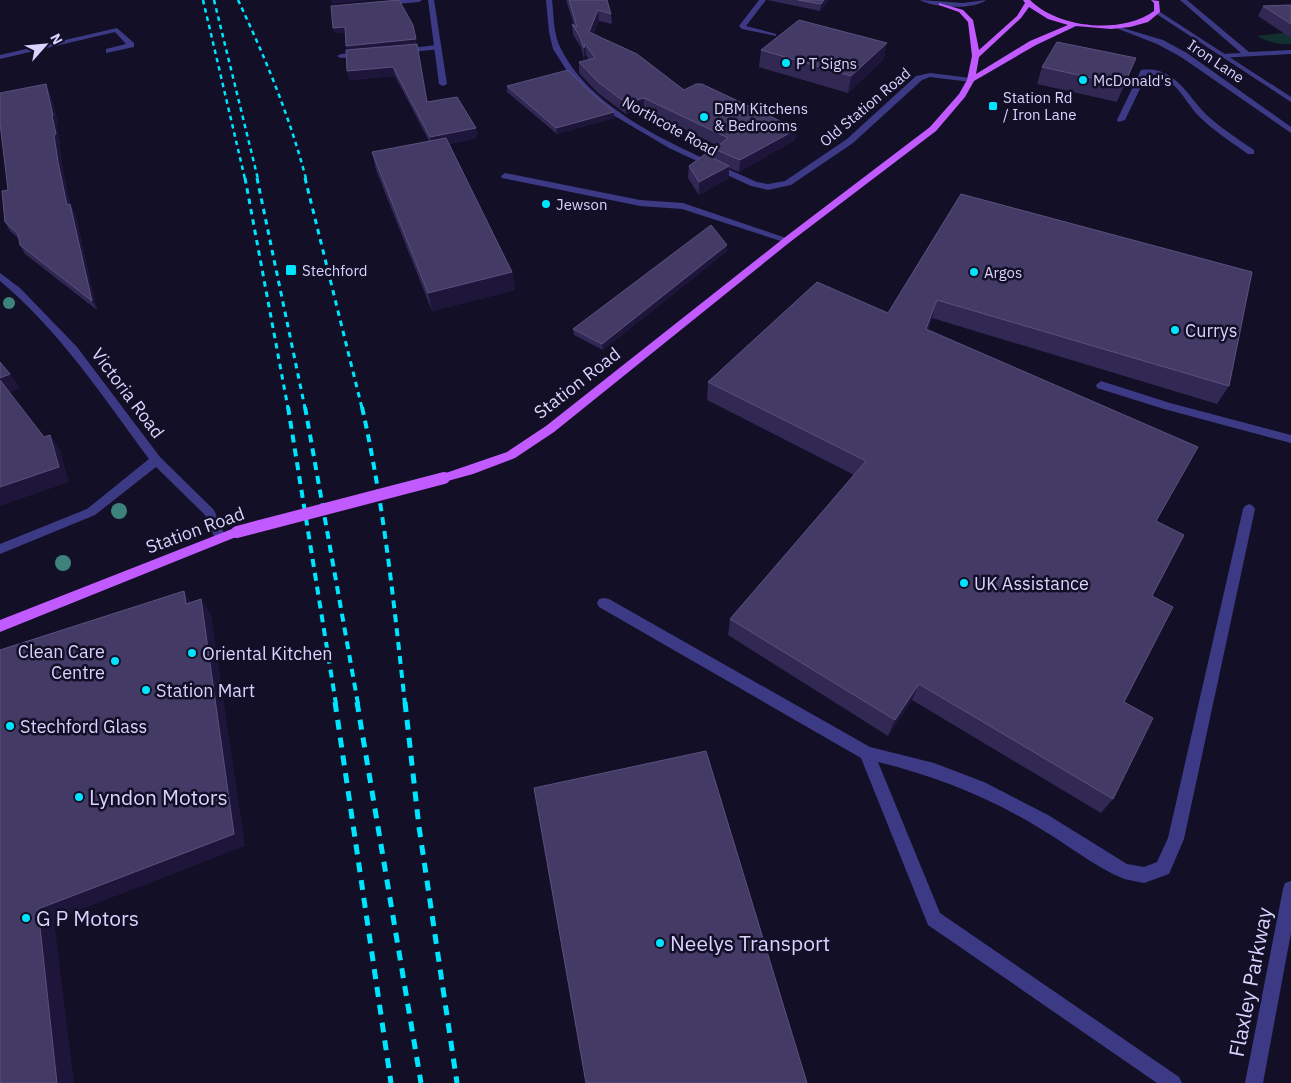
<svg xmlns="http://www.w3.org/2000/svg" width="1291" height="1083" font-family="'IBM Plex Sans',sans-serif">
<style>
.green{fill:#12302f}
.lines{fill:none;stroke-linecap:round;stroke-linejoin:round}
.service{fill:#3d3a85;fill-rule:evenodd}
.minor{fill:#3d3a85;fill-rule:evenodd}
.tertiary{fill:#3d3a85;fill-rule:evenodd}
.primary{fill:#c25bff;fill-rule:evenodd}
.rail-far3{stroke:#00e5ff;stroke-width:2.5;stroke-dasharray:4.5 4;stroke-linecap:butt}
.rail-far2{stroke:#00e5ff;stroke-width:3;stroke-dasharray:5.5 5;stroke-linecap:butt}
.rail-far1{stroke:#00e5ff;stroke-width:4;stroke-dasharray:8 6;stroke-linecap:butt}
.rail{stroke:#00e5ff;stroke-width:5;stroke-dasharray:10 8;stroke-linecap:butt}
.primary-bridge{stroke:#c25bff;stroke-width:12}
.tree{fill:#3d827b}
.wall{fill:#312854}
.shaded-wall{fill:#1d163a}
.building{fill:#433a66;stroke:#5a527e}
.poi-dot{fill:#00e5ff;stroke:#130f26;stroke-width:2}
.labels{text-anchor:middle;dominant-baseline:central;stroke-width:5;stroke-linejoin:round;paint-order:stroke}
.far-street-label{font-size:15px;fill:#d9d4ff;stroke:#130f26}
.far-poi-label{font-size:15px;fill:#d9d4ff;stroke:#130f26;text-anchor:start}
.poi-label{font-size:18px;fill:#d9d4ff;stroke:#130f26;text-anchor:start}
.street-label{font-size:18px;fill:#d9d4ff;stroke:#130f26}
.near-poi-label{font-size:21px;fill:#d9d4ff;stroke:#130f26;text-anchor:start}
.near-street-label{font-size:21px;fill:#d9d4ff;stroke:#130f26}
</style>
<rect width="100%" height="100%" fill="#130f26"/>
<path class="green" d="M 1291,32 L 1291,44 C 1278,45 1268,42 1257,36 Z"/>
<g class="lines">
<path class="service" d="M 422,0 L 419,2 L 384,5 L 381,3 L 396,0 Z
M 759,0 L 766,0 L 746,26 L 776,34 L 776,36 L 742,29 L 739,26 Z
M 437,45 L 441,47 L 440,49 L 402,53 L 398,51 L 402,49 Z
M 362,52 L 366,54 L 365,56 L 341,58 L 337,56 L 341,54 Z
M 1141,70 C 1177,65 1188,99 1210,118 C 1224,130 1239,140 1254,150 L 1254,154 L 1248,154 C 1233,143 1218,134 1204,121 C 1183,103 1179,76 1147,74 L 1125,120 L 1118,122 L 1117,120 Z
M 505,173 L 640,200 L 683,203 L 792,240 L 787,243 L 784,242 L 682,209 L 640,206 L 502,178 L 501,176 Z
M 1101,381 L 1170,403 L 1291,435 L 1291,443 L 1164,409 L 1097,388 L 1096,385 Z
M 1249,504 L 1253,506 L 1255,509 L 1184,839 L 1169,874 L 1144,883 L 1124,879 C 1095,867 1064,842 1036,826 C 986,796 935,776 878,762 L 940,913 L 1179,1077 L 1182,1083 L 1157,1083 L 928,925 L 861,758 L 599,607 L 597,603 L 599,599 L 604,598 L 609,599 L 870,747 L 934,763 L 984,782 L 1048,815 L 1127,864 L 1144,867 L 1157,862 L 1168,838 L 1243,509 L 1245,506 Z"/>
<path class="minor" d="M 428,0 L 434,0 L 447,84 L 443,86 L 439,84 Z
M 546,0 L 552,0 C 554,16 553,34 561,49 C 595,117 691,152 757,182 L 768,184 L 785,181 L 847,139 L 916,76 L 930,73 L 971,78 L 975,80 L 971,82 L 930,77 L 922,80 L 853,143 L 791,185 L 768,190 L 751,186 L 669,148 L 613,115 L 589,95 L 569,74 L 553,49 L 549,32 Z
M 920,0 L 963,3 L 986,0 C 974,10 933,8 920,0 Z
M 1180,0 L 1187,0 L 1249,52 L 1291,50 L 1291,54 L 1220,58 L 1219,56 L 1223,54 L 1241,53 Z
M 117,28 L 134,43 L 134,47 L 106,53 L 106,49 L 126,44 L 115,32 L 0,59 L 0,55 Z
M 0,273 L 20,288 L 77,347 L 160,457 L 214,510 L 226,538 L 224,541 L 216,541 L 205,515 L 156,467 L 95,515 L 0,554 L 0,544 L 87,509 L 149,459 C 103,397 60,331 0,281 Z
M 1291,881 L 1291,933 L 1263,1083 L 1245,1083 L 1283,889 L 1285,883 Z"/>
<path class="tertiary" d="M 1157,10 L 1291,97 L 1291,102 L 1155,13 L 1154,12 Z
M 1116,26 L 1163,40 L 1187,53 L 1291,127 L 1291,133 L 1181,57 L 1157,44 L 1116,28 Z"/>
<path class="primary" d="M 1023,0 L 1030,0 C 1058,28 1121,35 1154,11 L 1154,3 L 1151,0 L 1159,1 L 1160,12 L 1148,22 L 1130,27 L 1111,29 L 1076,26 L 1036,45 L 974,81 L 965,97 L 936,131 L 790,242 L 554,432 L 515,458 L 473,474 L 444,482 L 440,481 L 438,478 L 440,475 L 507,452 L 546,426 L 784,238 L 930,127 L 959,94 L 967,80 L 972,56 L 968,22 L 959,12 L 939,5 L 939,3 L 963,10 L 973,20 L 979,50 L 1017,16 L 1025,3 ZM 1029,7 L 1048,19 L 1068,25 L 1030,41 L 976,74 L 979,57 L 1021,18 Z
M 237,527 L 241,529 L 243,532 L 241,535 L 0,632 L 0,620 Z"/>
<path class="rail-far3" d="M 203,0 L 245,179
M 214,0 L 258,179
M 238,0 C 265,57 290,117 306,179"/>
<path class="rail-far2" d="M 245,178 L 288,408
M 257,178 L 305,408
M 305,178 L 362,408"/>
<path class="rail-far1" d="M 288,407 L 336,704
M 305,407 L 358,704
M 362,407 C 384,505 394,604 405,704"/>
<path class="rail" d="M 335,702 L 391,1083
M 357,702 L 421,1083
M 405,702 L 419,827 L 457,1083"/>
<path class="primary-bridge" d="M 237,532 L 444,478"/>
</g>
<g class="tree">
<circle cx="9" cy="303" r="6"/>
<circle cx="119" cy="511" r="8"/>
<circle cx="63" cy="563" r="8"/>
</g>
<path class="wall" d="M 399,0 L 427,102 L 476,128 L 477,138 L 449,144 L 512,272 L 515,290 L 432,311 L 376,170 L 372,152 L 429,141 L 395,76 L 350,80 L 347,71 L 347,50 L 345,32 L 335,33 L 333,28 Z
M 566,0 L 607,0 L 611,14 L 612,24 L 599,21 L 593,34 L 684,90 L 797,129 L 795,140 L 739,172 L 729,168 L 729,178 L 699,195 L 688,178 L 689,166 L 713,158 L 714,149 L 718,146 L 644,109 L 626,114 L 598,93 L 579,73 L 579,62 L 589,60 L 586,55 L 584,59 L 581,47 L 573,35 L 572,24 L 574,25 Z
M 767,0 L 829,0 L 820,11 Z
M 1291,5 L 1291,38 L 1258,16 L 1263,6 Z
M 761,50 L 884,59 L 848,93 L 759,67 Z
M 1042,67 L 1129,75 L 1117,102 L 1037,84 Z
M 507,86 L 588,90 L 614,112 L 614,118 L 557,134 L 507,92 Z
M 50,92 L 58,124 L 56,125 L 60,143 L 59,144 L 63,171 L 70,204 L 75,213 L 97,310 L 25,254 L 20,245 L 19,239 L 10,231 L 5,222 Z
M 961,194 L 1229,386 L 1217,404 L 932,318 L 928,330 L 1156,521 L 1152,596 L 1124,702 L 1113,799 L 1101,813 L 912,700 L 888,736 L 728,635 L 730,619 L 854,475 L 707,400 L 708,382 L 888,313 Z
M 727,245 L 727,251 L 603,350 L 574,335 L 573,329 Z"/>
<path class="shaded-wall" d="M 331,0 L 374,0 L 332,4 Z
M 824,0 L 829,0 L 820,11 L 821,4 Z
M 598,10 L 599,21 L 590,43 L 589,32 Z
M 345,27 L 346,32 L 335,33 L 333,28 Z
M 416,39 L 429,112 L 417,45 L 347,52 L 346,46 Z
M 887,43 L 884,59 L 848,93 L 851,76 Z
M 585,44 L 586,55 L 584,59 L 584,48 Z
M 1136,58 L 1129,75 L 1117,102 L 1124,85 Z
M 393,67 L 395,76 L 350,80 L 347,71 Z
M 46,84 L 50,92 L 58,124 L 56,125 L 60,143 L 59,144 L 63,171 L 72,214 L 67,205 L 58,162 Z
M 644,98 L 644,109 L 626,114 L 626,103 Z
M 614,112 L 614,118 L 557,134 L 556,128 Z
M 476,128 L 477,138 L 432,147 L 430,137 Z
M 797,129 L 795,140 L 739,172 L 740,160 Z
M 729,166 L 729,178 L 699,195 L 699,182 Z
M 70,204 L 75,213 L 97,310 L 92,301 Z
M 727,245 L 727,251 L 603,350 L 602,344 Z
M 512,272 L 515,290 L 432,311 L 428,293 Z
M 937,300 L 932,318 L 921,347 L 926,329 Z
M 10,374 L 20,388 L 9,393 L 0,380 L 0,378 Z
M 50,435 L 60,450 L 69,482 L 0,506 L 0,487 Z
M 184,591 L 194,607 L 186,604 Z
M 201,599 L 211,614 L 245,846 L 54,920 L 74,1083 L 57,1083 L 38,909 Z
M 919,684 L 912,700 L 888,736 L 895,720 Z"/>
<path class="building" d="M 399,0 L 413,25 L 416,39 L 346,46 L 345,27 L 333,28 L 331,6 Z
M 569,0 L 607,0 L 611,14 L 598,10 L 589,32 L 637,54 L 684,90 L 696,84 L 702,84 L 797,129 L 740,160 L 714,149 L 728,138 L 644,98 L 626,103 L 598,82 L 579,62 L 595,58 L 585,44 L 584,48 L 580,37 L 572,24 L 577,27 Z
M 798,0 L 824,0 L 821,4 Z
M 1291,5 L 1291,24 L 1263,6 Z
M 799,20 L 887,43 L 851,76 L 761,50 Z
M 1057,42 L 1136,58 L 1124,85 L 1042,67 Z
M 417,44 L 427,102 L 457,97 L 476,128 L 430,137 L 393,67 L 347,71 L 346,50 Z
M 568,70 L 588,90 L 614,112 L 556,128 L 507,86 Z
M 46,84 L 53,116 L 52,116 L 56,134 L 54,135 L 58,162 L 67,205 L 70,204 L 92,301 L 20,245 L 18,234 L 5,222 L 2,191 L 8,190 L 0,123 L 0,93 Z
M 446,138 L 512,272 L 428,293 L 372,152 Z
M 705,154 L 729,166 L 699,182 L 689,166 Z
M 961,194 L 1252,272 L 1229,386 L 937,300 L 926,329 L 1198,447 L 1156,521 L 1184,535 L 1152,596 L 1173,607 L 1124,702 L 1153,718 L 1113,799 L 919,684 L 895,720 L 730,619 L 866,461 L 708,382 L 817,282 L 888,313 Z
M 711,225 L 727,245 L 602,344 L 573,329 Z
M 0,362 L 10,374 L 0,378 Z
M 0,380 L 44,437 L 50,435 L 59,467 L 0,487 Z
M 184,591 L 186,604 L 201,599 L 234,834 L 38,909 L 57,1083 L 0,1083 L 0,650 Z
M 706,751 L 807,1083 L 586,1083 L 534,788 Z"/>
<g class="poi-dot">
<circle cx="786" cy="63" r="5"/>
<circle cx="1083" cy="80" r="5"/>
<rect x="988" y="101" width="10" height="10" rx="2.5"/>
<circle cx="704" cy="117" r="5"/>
<circle cx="546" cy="204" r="5"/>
<rect x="285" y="264" width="12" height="12" rx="2.5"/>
<circle cx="974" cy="272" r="5"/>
<circle cx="1175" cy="330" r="5"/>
<circle cx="964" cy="583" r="5"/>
<circle cx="192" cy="653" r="5"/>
<circle cx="115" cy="661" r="5"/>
<circle cx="146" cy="690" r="5"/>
<circle cx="10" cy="726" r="5"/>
<circle cx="79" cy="797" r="5"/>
<circle cx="26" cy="918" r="5"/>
<circle cx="660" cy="943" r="5"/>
</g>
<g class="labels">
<g class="far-street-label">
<text transform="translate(1216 61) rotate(34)">Iron Lane</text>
<text transform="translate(865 107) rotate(-40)">Old Station Road</text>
<text transform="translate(670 126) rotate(29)">Northcote Road</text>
</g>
<g class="far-poi-label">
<text x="796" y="63">P T Signs</text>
<text x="1093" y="80">McDonald's</text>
<text x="1003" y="97">Station Rd<tspan x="1003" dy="17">/ Iron Lane</tspan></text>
<text x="714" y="108">DBM Kitchens<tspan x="714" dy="17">&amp; Bedrooms</tspan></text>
<text x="556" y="204">Jewson</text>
<text x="302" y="270">Stechford</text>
<text x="984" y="272">Argos</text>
</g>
<g class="poi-label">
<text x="1185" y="330">Currys</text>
<text x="974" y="583">UK Assistance</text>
<text x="105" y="651" text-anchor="end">Clean Care<tspan x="105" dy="21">Centre</tspan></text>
<text x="202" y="653">Oriental Kitchen</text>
<text x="156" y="690">Station Mart</text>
<text x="20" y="726">Stechford Glass</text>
</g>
<g class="street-label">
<text transform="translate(577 383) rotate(-38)">Station Road</text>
<text transform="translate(128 393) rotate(53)">Victoria Road</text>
<text transform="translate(195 530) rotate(-20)">Station Road</text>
</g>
<g class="near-poi-label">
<text x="89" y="797">Lyndon Motors</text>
<text x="36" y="918">G P Motors</text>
<text x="670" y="943">Neelys Transport</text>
</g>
<g class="near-street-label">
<text transform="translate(1250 982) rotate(-79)">Flaxley Parkway</text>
</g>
</g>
<g transform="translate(45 45) rotate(63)" stroke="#130f26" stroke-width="4" paint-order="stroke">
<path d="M0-4L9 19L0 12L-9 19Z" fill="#d9d4ff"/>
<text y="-8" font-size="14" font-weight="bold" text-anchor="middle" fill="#d9d4ff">N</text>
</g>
</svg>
